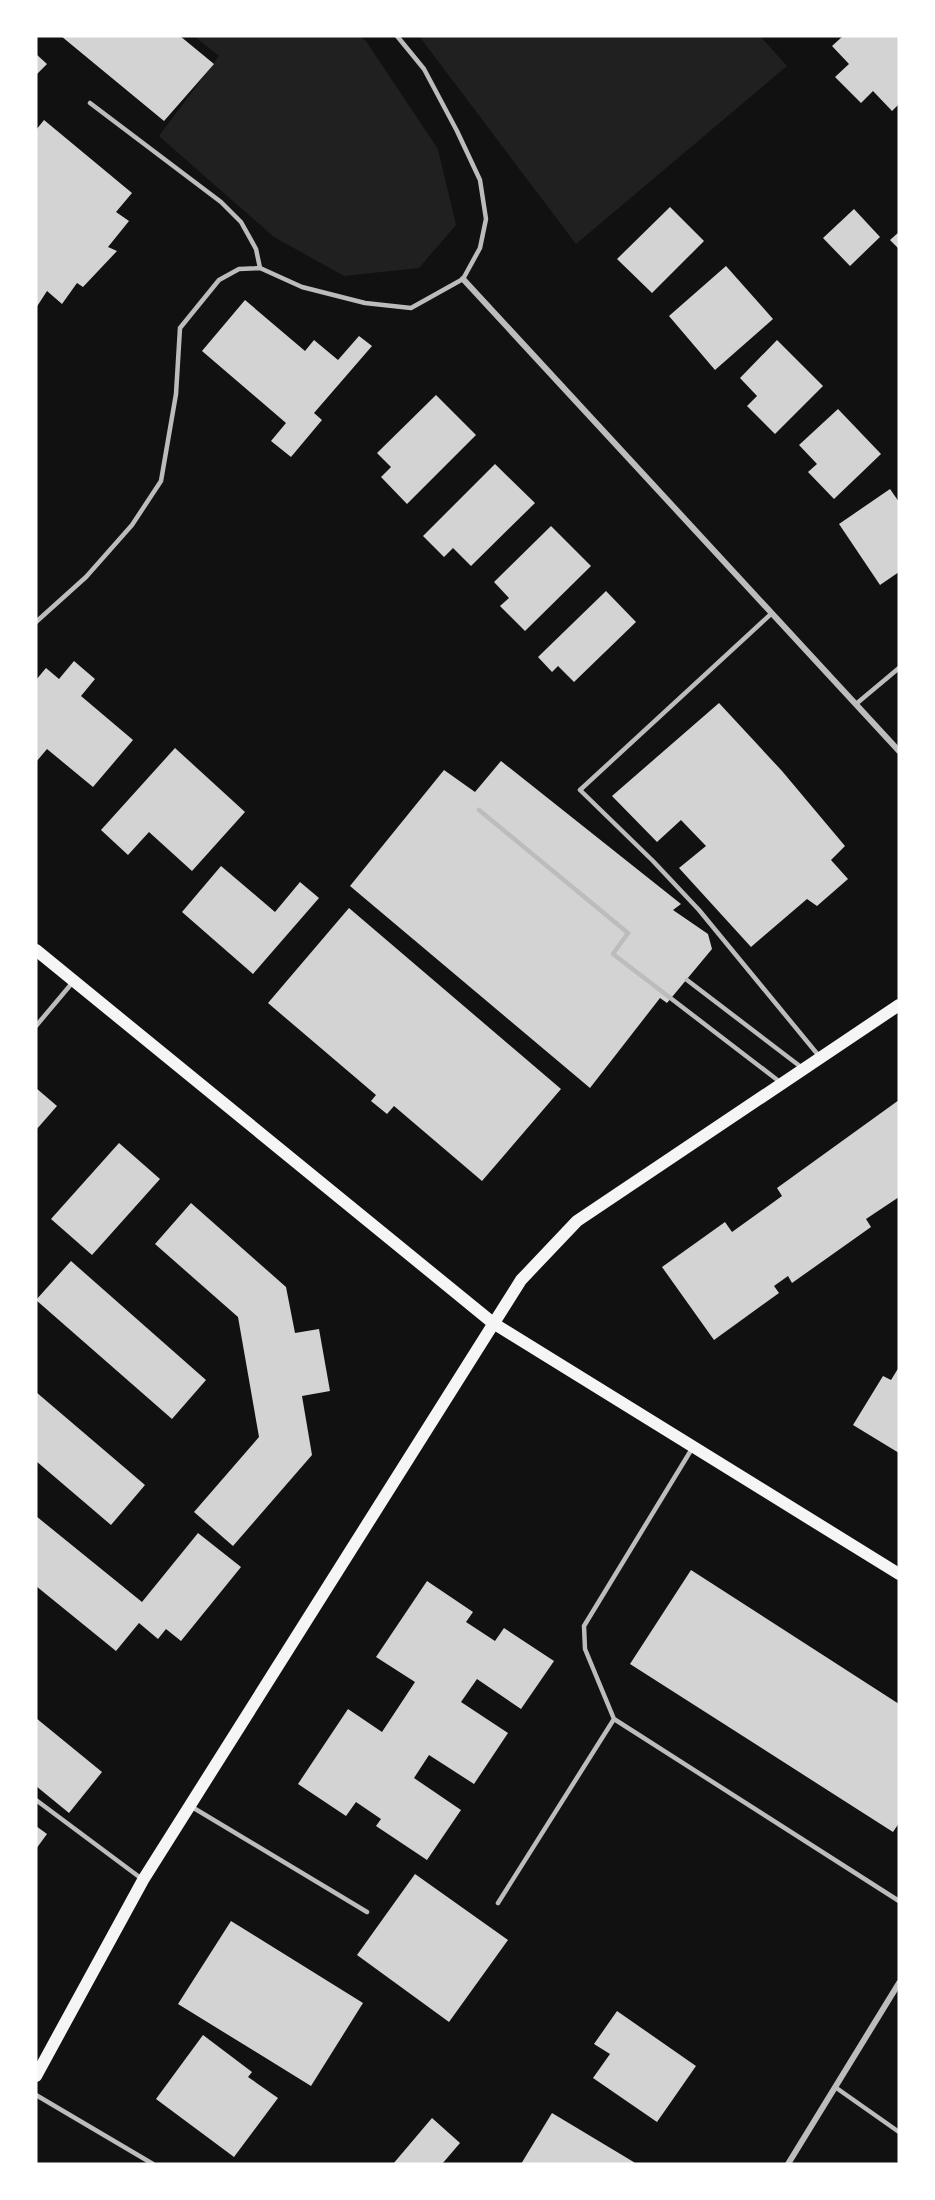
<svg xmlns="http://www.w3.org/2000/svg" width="935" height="2200" font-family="'Exo 2',sans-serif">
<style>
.green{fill:#202020}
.building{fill:#d3d3d3}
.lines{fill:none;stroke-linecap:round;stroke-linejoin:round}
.service{stroke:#bcbcbc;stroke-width:4.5}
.minor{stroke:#bcbcbc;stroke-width:6}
.secondary{stroke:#f5f5f5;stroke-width:12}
</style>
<rect width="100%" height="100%" fill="#111"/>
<path class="green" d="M 194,36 L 360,36 L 366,41 L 438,149 L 456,225 L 419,268 L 344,276 L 274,237 L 159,136 L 219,56 Z
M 419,36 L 760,36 L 787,66 L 576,244 Z"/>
<path class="building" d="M 61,36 L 180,36 L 214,64 L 164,121 Z
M 843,36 L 899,36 L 899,104 L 892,111 L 873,91 L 861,103 L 835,77 L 849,64 L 832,46 Z
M 36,54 L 47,64 L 36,75 Z
M 44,120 L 132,193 L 116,212 L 129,221 L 108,247 L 117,251 L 83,287 L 77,283 L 62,304 L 47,291 L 36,308 L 36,130 Z
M 670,207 L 704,241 L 652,293 L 617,259 Z
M 854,209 L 880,237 L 850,266 L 823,238 Z
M 899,232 L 899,249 L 890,240 Z
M 726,266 L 773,319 L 715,370 L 669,316 Z
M 245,300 L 305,351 L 314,340 L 338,360 L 359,336 L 372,346 L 314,413 L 322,420 L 291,457 L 271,441 L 286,423 L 202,351 Z
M 777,340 L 823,386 L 775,434 L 747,406 L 757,396 L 740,378 Z
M 436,395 L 476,435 L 407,504 L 381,477 L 391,467 L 377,453 Z
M 838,409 L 881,454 L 834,499 L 808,472 L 817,464 L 799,445 Z
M 495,464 L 535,503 L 471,566 L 453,548 L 444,557 L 423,536 Z
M 890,489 L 899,502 L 899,572 L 880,585 L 839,524 Z
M 551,526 L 591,566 L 525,631 L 500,606 L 509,598 L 494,582 Z
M 606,591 L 636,622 L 574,682 L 558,666 L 552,672 L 538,657 Z
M 74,661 L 95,679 L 81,696 L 133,740 L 93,787 L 47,749 L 36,762 L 36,680 L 46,668 L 59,679 Z
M 719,703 L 782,771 L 845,846 L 831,860 L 848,879 L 817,906 L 807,899 L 751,947 L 679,868 L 706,846 L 681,820 L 657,842 L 612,796 Z
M 175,748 L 245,812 L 192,871 L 149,832 L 128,855 L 101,830 Z
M 501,761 L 681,904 L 673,910 L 708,934 L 712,949 L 667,1003 L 660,998 L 590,1088 L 350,886 L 444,770 L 475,792 Z
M 221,866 L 275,912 L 300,882 L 319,898 L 253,974 L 182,912 Z
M 349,908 L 561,1089 L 482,1181 L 394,1106 L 387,1114 L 371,1101 L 376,1095 L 268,1003 Z
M 36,1088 L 57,1106 L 36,1130 Z
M 899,1100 L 899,1197 L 866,1219 L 871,1227 L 792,1283 L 788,1276 L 774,1286 L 779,1293 L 714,1340 L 662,1267 L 725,1222 L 732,1232 L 782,1196 L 777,1188 Z
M 119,1143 L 160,1179 L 92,1255 L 51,1219 Z
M 191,1203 L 286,1287 L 295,1333 L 319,1329 L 330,1391 L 302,1396 L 312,1455 L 233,1546 L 194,1512 L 259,1437 L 238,1317 L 155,1244 Z
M 71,1261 L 206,1380 L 172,1419 L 36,1300 Z
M 899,1367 L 899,1453 L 853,1425 L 883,1376 L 891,1380 Z
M 36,1392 L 145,1485 L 111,1525 L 36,1461 Z
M 36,1516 L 142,1602 L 198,1533 L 241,1567 L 181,1641 L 166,1629 L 158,1639 L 139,1623 L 116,1651 L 36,1586 Z
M 691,1570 L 899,1704 L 899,1823 L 893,1832 L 630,1664 Z
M 427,1581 L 473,1612 L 466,1622 L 495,1641 L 504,1628 L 554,1661 L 521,1709 L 477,1679 L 461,1702 L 508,1733 L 474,1784 L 429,1755 L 414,1778 L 461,1810 L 427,1860 L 376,1826 L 381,1819 L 356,1802 L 346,1816 L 298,1784 L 348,1709 L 382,1732 L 415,1682 L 376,1657 Z
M 36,1718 L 102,1772 L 69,1813 L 36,1786 Z
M 36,1826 L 47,1834 L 36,1849 Z
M 415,1874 L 508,1940 L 449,2022 L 357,1955 Z
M 231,1921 L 363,2003 L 311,2086 L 178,2004 Z
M 617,2011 L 696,2066 L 657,2122 L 593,2078 L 610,2054 L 594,2044 Z
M 203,2035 L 252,2072 L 248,2077 L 278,2098 L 234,2157 L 156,2099 Z
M 552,2113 L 637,2164 L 521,2164 Z
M 432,2118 L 460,2143 L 442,2164 L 393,2164 Z"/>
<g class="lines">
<path class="service" d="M 90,103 L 221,202 L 241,222 L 256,249 L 260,268
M 772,613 L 580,790 L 653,861 L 699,910 L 819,1056
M 36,622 L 86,577 L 132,525 L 161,481 L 176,394 L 180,328 L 219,280 L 239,269 L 260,268 L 302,287 L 365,303 L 411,308 L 463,279 L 480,248 L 486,219 L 480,180 L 457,131 L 424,69 L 397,36
M 856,704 L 899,668
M 479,810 L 628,933 L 613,954 L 780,1082
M 687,980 L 801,1067
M 36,1026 L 73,982
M 614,1719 L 585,1649 L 584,1626 L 693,1447
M 36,1800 L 142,1879
M 192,1807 L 367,1912
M 498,1903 L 614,1719 L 899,1901
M 835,2087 L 899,2132
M 36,2095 L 153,2164"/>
<path class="minor" d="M 463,279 L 899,751
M 788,2164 L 899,1983"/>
<path class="secondary" d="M 36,950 L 493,1323 L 899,1574
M 36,2076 L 143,1880 L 521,1280 L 577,1221 L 899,1005"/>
</g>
<rect width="935" height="2200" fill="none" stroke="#ffffff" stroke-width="75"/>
</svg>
